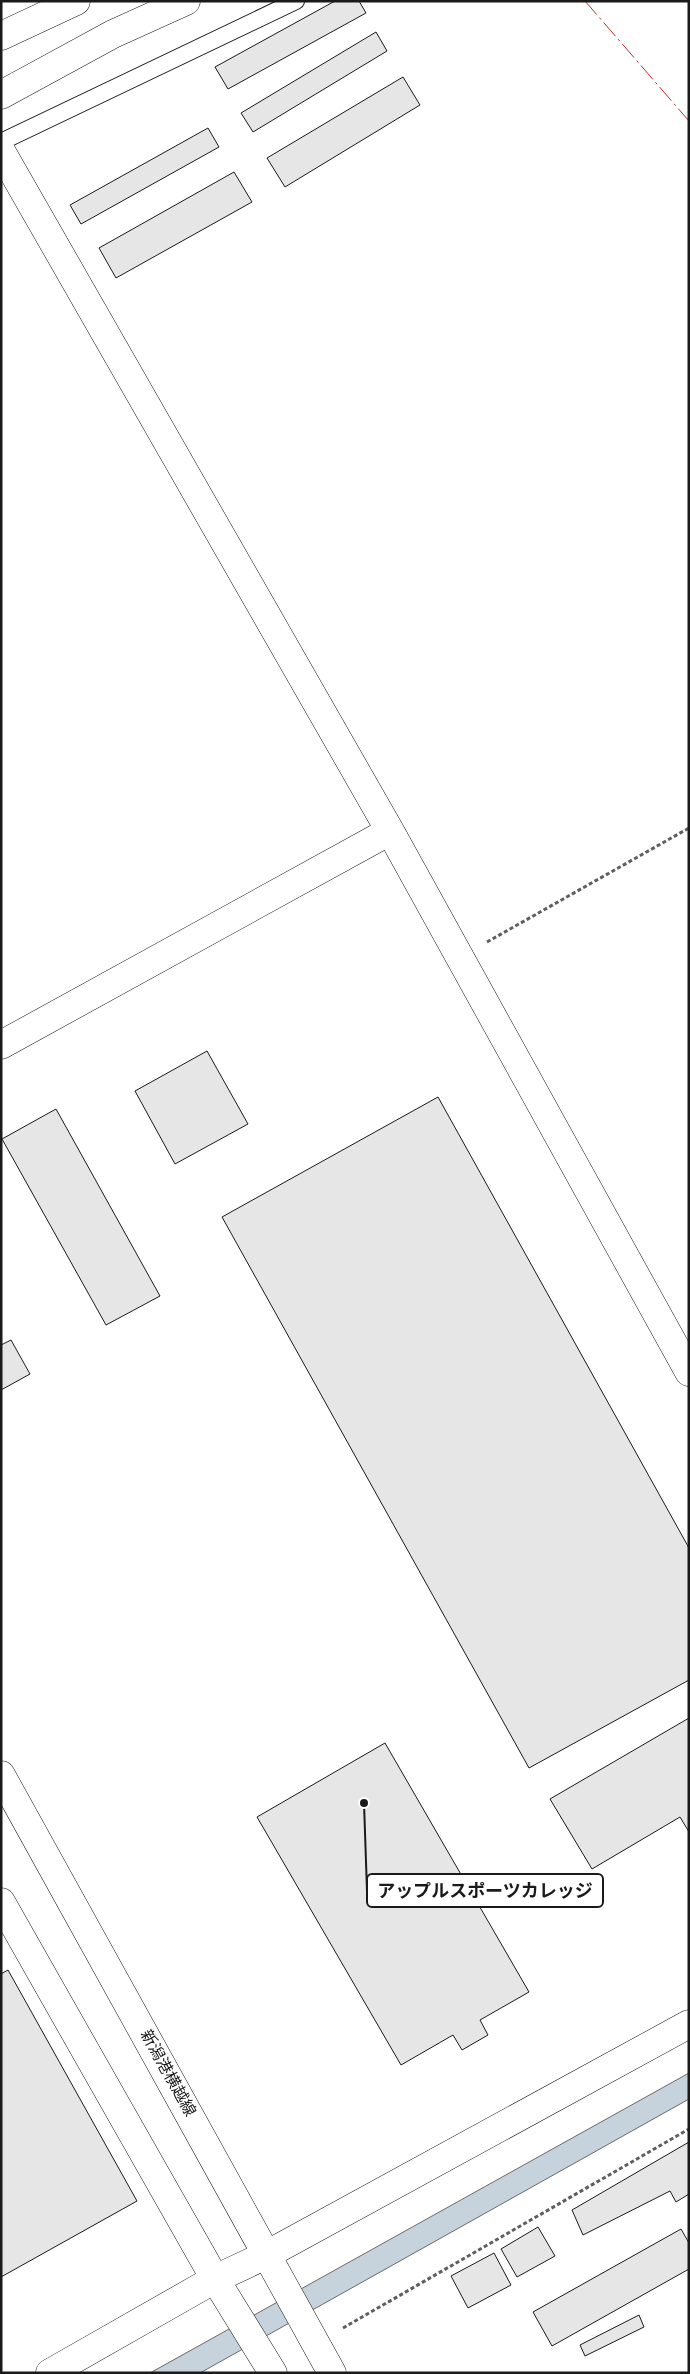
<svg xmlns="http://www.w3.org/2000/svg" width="690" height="2374" font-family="Spectral,'Noto Sans JP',serif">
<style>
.water{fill:#c6d2dc;stroke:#6a6a6a}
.building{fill:#e6e6e6;stroke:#1a1a1a}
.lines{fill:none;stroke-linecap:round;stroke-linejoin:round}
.service-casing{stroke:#1a1a1a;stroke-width:18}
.minor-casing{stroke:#1a1a1a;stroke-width:29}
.tertiary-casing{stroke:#1a1a1a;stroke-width:29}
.primary-casing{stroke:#1a1a1a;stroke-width:29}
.trunk-casing{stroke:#1a1a1a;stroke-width:29}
.path{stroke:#5f5f5f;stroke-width:3;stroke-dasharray:4 2.5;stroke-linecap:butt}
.service{stroke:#fff;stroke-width:16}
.minor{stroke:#fff;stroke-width:28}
.tertiary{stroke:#fff;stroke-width:28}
.primary{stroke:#fff;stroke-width:28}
.trunk{stroke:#fff;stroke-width:28}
.power{stroke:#c62828;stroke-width:1;stroke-dasharray:18 4 2.5 4;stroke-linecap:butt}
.labels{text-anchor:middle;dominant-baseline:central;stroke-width:4;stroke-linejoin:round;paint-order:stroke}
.street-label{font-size:16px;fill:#1a1a1a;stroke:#fff}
.leader{fill:none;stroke:#1a1a1a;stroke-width:2}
.callout-dot{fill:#1a1a1a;stroke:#fff;stroke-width:2}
.callout{fill:#fff;stroke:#1a1a1a;stroke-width:2}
.callout-label{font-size:18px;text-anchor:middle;font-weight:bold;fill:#1a1a1a}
</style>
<rect width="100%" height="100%" fill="#fff"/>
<path class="water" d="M 689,2073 L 689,2099 L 200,2373 L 150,2373 Z"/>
<path class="building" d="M 335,1 L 359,1 L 366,13 L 228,89 L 215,67 Z
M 376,32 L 387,51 L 253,132 L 241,113 Z
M 403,77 L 420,105 L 285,187 L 267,158 Z
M 208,128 L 219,147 L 81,224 L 70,205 Z
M 234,172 L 252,202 L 116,278 L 99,248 Z
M 207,1051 L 248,1124 L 175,1164 L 135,1091 Z
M 438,1097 L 689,1548 L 689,1680 L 529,1768 L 222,1217 Z
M 56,1109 L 160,1296 L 106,1325 L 2,1139 Z
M 11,1340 L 30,1374 L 1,1390 L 1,1345 Z
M 689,1718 L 689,1832 L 680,1817 L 592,1869 L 550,1799 Z
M 385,1743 L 529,1992 L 480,2020 L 488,2035 L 462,2050 L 453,2035 L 401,2065 L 257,1817 Z
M 8,1970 L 137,2201 L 1,2277 L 1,1974 Z
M 689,2142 L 689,2194 L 676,2202 L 670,2191 L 583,2235 L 572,2210 Z
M 538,2227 L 555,2256 L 517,2277 L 501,2249 Z
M 681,2229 L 689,2243 L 689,2269 L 552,2346 L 533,2312 Z
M 494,2253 L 511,2285 L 468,2308 L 451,2276 Z
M 639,2315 L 644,2327 L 585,2356 L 580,2345 Z"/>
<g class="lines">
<g class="service-casing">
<path id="service" d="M 1,142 L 296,1"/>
</g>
<g class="minor-casing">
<path id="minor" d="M 1,151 L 390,831 L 689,1372
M 1,1045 L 390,831"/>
</g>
<g class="tertiary-casing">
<path id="tertiary" d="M 50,2373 L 215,2279 L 268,2254 L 689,2024"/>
</g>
<g class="primary-casing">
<path id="primary" d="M 1,1775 L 332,2373
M 1,1902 L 215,2279 L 273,2373"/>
</g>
<g class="trunk-casing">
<path id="trunk" d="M 1,36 L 76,1
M 1,95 L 113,34 L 186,1"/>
</g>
<path class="path" d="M 487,942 L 689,828
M 343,2328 L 689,2129"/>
<use href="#service" class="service"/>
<use href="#minor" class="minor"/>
<use href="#tertiary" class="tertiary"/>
<use href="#primary" class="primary"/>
<use href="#trunk" class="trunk"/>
<path class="power" d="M 585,1 L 689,121"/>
</g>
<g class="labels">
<g class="street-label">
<text transform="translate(168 2073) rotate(61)">新潟港横越線</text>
</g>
</g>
<path class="leader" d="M364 1803L367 1891"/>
<circle class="callout-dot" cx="364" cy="1803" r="5"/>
<rect class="callout" x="367" y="1874" width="236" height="33" rx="5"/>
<g class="callout-label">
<text x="485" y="1897">アップルスポーツカレッジ</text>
</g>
<rect width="690" height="2374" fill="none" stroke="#1a1a1a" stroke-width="5"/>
</svg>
